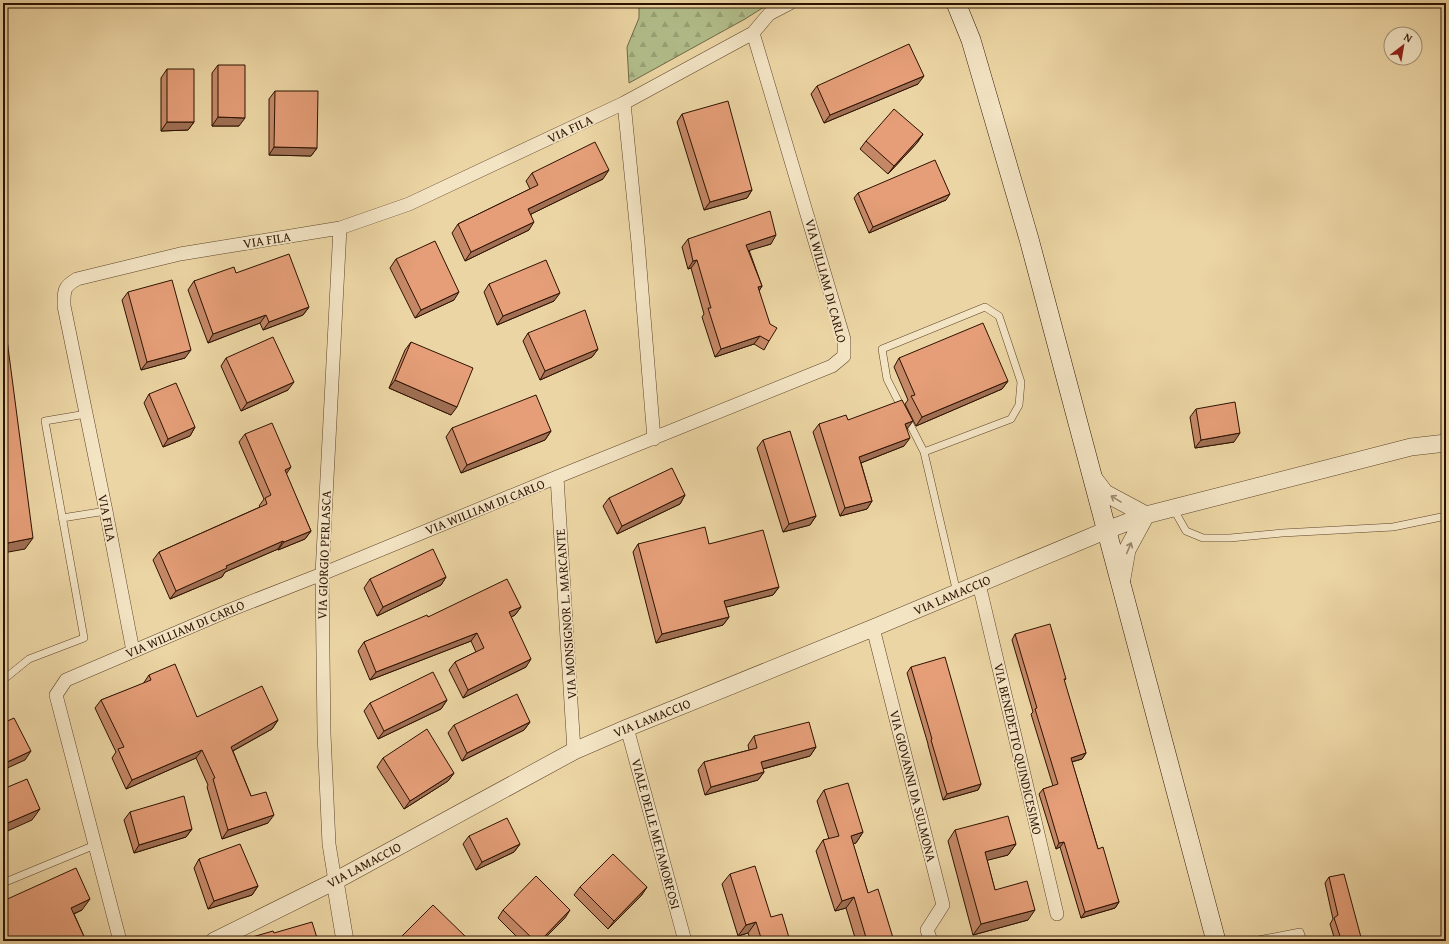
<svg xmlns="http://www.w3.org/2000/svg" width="1449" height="944" font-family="'Gentium Book Plus',serif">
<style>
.forest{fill:url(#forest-firs);stroke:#706846}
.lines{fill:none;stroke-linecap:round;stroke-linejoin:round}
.service-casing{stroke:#5d4329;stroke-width:8}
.minor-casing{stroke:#5d4329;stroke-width:14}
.tertiary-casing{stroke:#5d4329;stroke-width:18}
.secondary-casing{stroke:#2d1200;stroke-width:20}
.service{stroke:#f3e4c4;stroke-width:7}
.minor{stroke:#f3e4c4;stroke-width:13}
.tertiary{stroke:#f3e4c4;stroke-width:17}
.secondary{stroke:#f3e4c4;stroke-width:19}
.wall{fill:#c58867;stroke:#2d1200}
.shaded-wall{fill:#a06f54;stroke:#2d1200}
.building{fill:#e59e78;stroke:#2d1200}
.oneway{stroke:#9a866c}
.labels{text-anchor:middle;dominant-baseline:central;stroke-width:3.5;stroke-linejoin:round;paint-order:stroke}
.street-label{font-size:13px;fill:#2d1200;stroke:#f3e4c4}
</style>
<defs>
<pattern id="forest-firs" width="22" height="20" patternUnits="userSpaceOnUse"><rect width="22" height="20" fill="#b2be8b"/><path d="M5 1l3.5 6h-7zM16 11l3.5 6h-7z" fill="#99a276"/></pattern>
</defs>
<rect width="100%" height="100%" fill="#ecd5a4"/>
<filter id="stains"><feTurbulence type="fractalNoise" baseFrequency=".005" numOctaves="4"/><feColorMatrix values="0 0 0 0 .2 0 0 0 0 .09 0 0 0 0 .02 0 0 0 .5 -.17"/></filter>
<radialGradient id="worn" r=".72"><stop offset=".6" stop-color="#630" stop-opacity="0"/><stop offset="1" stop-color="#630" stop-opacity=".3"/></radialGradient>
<path class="forest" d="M 639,3 L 765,3 L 764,7 L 745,19 L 629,83 L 627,47 L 639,18 Z"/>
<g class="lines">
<g class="service-casing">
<path id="service" d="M 924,452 L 887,379 L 882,349 L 985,307 L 999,316 L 1021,382 L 1019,405 L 1011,419 L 924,452 L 957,593
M 1173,508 L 1186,531 L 1203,538 L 1230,538 L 1282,533 L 1393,527 L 1446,516
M 62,518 L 106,511
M 3,680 L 29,659 L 84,638 L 45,421 L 86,414
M 3,883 L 95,845
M 1253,941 L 1300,932 L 1303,941"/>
</g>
<g class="minor-casing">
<path id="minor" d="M 624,103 L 638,243 L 654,439
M 557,477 L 574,751
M 979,584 L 1057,914
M 873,628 L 943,905 L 927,930 L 931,941
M 133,651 L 106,511 L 64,306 C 64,291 63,287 77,279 L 180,254 L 340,228 L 409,204 L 624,103 L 753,33 L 769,14 L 790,3
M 627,728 L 685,941
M 335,881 L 329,844 L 324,734 L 322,574 L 340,228
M 120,941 L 56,695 L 66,680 L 225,612 L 322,574 L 557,477 L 832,366 L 844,356 L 844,339 L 753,33"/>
</g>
<g class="tertiary-casing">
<path id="tertiary" d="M 1092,476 L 1105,493 L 1146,515
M 1121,584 L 1127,550 L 1146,515
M 335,881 L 345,941
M 214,941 L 335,881 L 574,751 L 627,728 L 873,628 L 1107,530 L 1146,515 L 1411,447 L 1446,443"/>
</g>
<g class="secondary-casing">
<path id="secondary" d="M 956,3 L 971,40 L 1029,239 L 1216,941"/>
</g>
<use href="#service" class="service"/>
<use href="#minor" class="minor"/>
<use href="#tertiary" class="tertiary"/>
<use href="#secondary" class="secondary"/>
</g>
<path class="wall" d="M 218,65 L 239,126 L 212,126 L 212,73 Z
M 167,69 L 194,122 L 188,130 L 161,131 L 161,78 Z
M 918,84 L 824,123 L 811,94 L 817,86 Z
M 275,91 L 317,148 L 311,156 L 269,155 L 269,99 Z
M 682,114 L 752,190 L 747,198 L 704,210 L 677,122 Z
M 923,134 L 917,143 L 888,174 L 860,149 L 866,141 Z
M 532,173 L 603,179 L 531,214 L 529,230 L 465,261 L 452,233 L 458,224 L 530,189 L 526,181 Z
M 858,193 L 946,200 L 869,233 L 854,198 Z
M 688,239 L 771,244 L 749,250 L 762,286 L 759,291 L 769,341 L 764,350 L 754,344 L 715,357 L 702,317 L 704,314 L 691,268 L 688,269 L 682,247 Z
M 396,259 L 454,300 L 415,318 L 390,268 Z
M 236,273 L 309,307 L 303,315 L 263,330 L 260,323 L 208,343 L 188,290 L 194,281 Z
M 489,284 L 554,301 L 497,325 L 484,292 Z
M 128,292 L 185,358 L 141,370 L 122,300 Z
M 528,333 L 598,349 L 592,357 L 540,380 L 523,341 Z
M 411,342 L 451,415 L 389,388 L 405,350 Z
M 226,358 L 288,390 L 241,411 L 221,366 Z
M 899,358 L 1008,381 L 1002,389 L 916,426 L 905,404 L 908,400 L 894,367 Z
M 149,394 L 195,427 L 190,436 L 163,447 L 144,403 Z
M 1196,409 L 1234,442 L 1195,448 L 1190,417 Z
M 848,420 L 907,429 L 904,446 L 861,463 L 872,501 L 867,509 L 840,516 L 813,432 L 819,424 Z
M 452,428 L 551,431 L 545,440 L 461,473 L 446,437 Z
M 245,434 L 286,474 L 311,531 L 305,539 L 278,550 L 278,549 L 225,572 L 222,577 L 170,599 L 153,560 L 159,552 L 260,507 L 259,506 L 264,499 L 239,442 Z
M 763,440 L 816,516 L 810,525 L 783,532 L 757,448 Z
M 685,495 L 680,504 L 617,534 L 603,506 L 609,498 Z
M 638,544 L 709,544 L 779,587 L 773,595 L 726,607 L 729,617 L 723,625 L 656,643 L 633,552 Z
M 446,577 L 441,585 L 377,616 L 364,588 L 370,579 Z
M 521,607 L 515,615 L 511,617 L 526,667 L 463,698 L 449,670 L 455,662 L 476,652 L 471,641 L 370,680 L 358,651 L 364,642 L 428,617 Z
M 1015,634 L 1066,679 L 1064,681 L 1086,753 L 1082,759 L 1072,762 L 1098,849 L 1119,902 L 1115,908 L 1081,918 L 1060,847 L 1056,849 L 1039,794 L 1043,789 L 1053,786 L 1031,714 L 1033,712 L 1012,640 Z
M 911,667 L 981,784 L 978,790 L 943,800 L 928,745 L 928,744 L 907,673 Z
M 149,675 L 197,717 L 278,720 L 272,729 L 233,751 L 251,796 L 268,823 L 222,839 L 207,787 L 208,785 L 196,758 L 126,789 L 112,758 L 116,752 L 95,708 L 101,700 L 143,684 Z
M 447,700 L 441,709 L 378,739 L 364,711 L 370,703 Z
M 530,722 L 524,730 L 462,761 L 448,733 L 454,725 Z
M 754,736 L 816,747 L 810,756 L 763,769 L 764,772 L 758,780 L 705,795 L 698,770 L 704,762 L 749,750 L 748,745 Z
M 383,758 L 454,773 L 448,781 L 404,809 L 377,767 Z
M 824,790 L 863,832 L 856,843 L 853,844 L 868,893 L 894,941 L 856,941 L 846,908 L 835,911 L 816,851 L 823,840 L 829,839 L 817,801 Z
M 130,812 L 192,829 L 186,837 L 134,853 L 124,820 Z
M 955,830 L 1016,844 L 1008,855 L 987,860 L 995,890 L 1028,920 L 973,935 L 948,841 Z
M 469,836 L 520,844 L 514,852 L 476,870 L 463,844 Z
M 199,859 L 258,886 L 252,895 L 208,909 L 194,868 Z
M 730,874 L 771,917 L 790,941 L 751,941 L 748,933 L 738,936 L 722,884 Z
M 1329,877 L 1362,941 L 1335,940 L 1330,924 L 1333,919 L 1325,883 Z
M 580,887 L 647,887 L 641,896 L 608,929 L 574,895 Z
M 3,901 L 82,910 L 74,914 L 86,941 L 3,941 Z
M 503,910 L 565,918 L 542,941 L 521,941 L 498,918 Z
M 400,938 L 465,941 L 398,941 Z"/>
<path class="shaded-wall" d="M 924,76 L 918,84 L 824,123 L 830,115 Z
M 218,117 L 245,118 L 239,126 L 212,126 Z
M 167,122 L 194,122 L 188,130 L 161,131 Z
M 923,134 L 917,143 L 888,174 L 894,166 Z
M 274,147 L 317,148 L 311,156 L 269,155 Z
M 609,170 L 603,179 L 523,218 L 528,209 Z
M 752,190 L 747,198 L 704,210 L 710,202 Z
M 950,194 L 946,200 L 869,233 L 873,227 Z
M 534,222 L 529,230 L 465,261 L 471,252 Z
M 776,235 L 771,244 L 741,253 L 746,245 Z
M 697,260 L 691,268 L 688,269 L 693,261 Z
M 762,286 L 757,294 L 758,287 Z
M 459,292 L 454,300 L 415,318 L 421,310 Z
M 560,293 L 554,301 L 497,325 L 503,316 Z
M 309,307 L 303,315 L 263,330 L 269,322 Z
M 266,315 L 260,323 L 208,343 L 213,334 Z
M 760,336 L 754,344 L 715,357 L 721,349 Z
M 598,349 L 592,357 L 540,380 L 545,371 Z
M 191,350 L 185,358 L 141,370 L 147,362 Z
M 395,380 L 457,407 L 451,415 L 389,388 Z
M 1008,381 L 1002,389 L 916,426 L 922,417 Z
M 294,382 L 288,390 L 241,411 L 247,403 Z
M 913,421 L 907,429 L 905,424 Z
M 195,427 L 190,436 L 163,447 L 168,439 Z
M 551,431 L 545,440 L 461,473 L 467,465 Z
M 1240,433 L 1234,442 L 1195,448 L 1201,440 Z
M 910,438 L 904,446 L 853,466 L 859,457 Z
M 291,467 L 285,476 L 285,470 Z
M 685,495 L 680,504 L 617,534 L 622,526 Z
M 872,501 L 867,509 L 840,516 L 845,508 Z
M 816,516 L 810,525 L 783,532 L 789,524 Z
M 311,531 L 305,539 L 278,550 L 284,542 Z
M 33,538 L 25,549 L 3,553 L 3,544 Z
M 283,541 L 278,549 L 225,572 L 222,577 L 170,599 L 176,591 L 226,566 Z
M 446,577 L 441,585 L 377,616 L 383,607 Z
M 779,587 L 773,595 L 719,609 L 724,601 Z
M 521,607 L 515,615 L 503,621 L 509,612 Z
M 729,617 L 723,625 L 656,643 L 662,634 Z
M 477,633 L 471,641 L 370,680 L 376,672 Z
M 531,659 L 526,667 L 463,698 L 468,690 Z
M 447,700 L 441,709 L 378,739 L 384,731 Z
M 278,720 L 272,729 L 225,755 L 231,747 Z
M 530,722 L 524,730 L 462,761 L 467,753 Z
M 816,747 L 810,756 L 755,771 L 761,762 Z
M 202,750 L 196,758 L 126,789 L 132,780 Z
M 31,751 L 25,760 L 3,770 L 3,764 Z
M 1086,753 L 1082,759 L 1067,763 L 1071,758 Z
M 764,772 L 758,780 L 705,795 L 711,787 Z
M 454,773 L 448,781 L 404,809 L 410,801 Z
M 981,784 L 978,790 L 943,800 L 947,794 Z
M 40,809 L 32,820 L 3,833 L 3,825 Z
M 274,815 L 268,823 L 222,839 L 228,830 Z
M 192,829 L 186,837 L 134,853 L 139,845 Z
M 863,832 L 856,843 L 843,847 L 851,836 Z
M 1064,842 L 1060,847 L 1056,849 L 1059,843 Z
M 520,844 L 514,852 L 476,870 L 482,862 Z
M 1016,844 L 1008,855 L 977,863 L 985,852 Z
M 258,886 L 252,895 L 208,909 L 214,901 Z
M 647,887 L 641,896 L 608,929 L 614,921 Z
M 854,897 L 846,908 L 835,911 L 842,901 Z
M 90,899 L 82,910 L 64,918 L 71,908 Z
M 1119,902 L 1115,908 L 1081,918 L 1085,912 Z
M 570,910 L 565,918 L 542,941 L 540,941 Z
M 1035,910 L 1028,920 L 973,935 L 981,924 Z
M 756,922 L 748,933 L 738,936 L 746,925 Z"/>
<path class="building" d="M 909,44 L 924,76 L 830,115 L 817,86 Z
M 218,65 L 245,65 L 245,118 L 218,117 Z
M 167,69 L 194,69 L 194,122 L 167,122 Z
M 275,91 L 318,91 L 317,148 L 274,147 Z
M 728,101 L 752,190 L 710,202 L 682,114 Z
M 894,109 L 923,134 L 894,166 L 866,141 Z
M 595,142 L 609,170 L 528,209 L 534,222 L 471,252 L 458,224 L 538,185 L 532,173 Z
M 935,160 L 950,194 L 873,227 L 858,193 Z
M 770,211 L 776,235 L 746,245 L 762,286 L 758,287 L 770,324 L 777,328 L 769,341 L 760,336 L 721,349 L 708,308 L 711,308 L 697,260 L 693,261 L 688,239 Z
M 435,241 L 459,292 L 421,310 L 396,259 Z
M 289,254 L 309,307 L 269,322 L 266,315 L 213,334 L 194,281 L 234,267 L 236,273 Z
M 546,260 L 560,293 L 503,316 L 489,284 Z
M 172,280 L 191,350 L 147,362 L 128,292 Z
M 585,310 L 598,349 L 545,371 L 528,333 Z
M 983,323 L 1008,381 L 922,417 L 911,396 L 915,395 L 899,358 Z
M 3,332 L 6,332 L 33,538 L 3,544 Z
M 273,337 L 294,382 L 247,403 L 226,358 Z
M 411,342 L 473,368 L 457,407 L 395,380 Z
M 176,383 L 195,427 L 168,439 L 149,394 Z
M 536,395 L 551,431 L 467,465 L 452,428 Z
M 902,400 L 913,421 L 905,424 L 910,438 L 859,457 L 872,501 L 845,508 L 819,424 L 846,415 L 848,420 Z
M 1235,402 L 1240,433 L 1201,440 L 1196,409 Z
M 272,423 L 291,467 L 285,470 L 311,531 L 284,542 L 283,541 L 226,566 L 227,568 L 176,591 L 159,552 L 267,504 L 265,498 L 271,495 L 245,434 Z
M 790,431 L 816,516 L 789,524 L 763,440 Z
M 672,468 L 685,495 L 622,526 L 609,498 Z
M 705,527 L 709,544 L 763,530 L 779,587 L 724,601 L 729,617 L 662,634 L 638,544 Z
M 433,549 L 446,577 L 383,607 L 370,579 Z
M 507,579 L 521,607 L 509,612 L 531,659 L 468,690 L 455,662 L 484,648 L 477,633 L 376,672 L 364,642 L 427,615 L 428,617 Z
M 1050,624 L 1066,679 L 1064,679 L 1086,753 L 1071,758 L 1098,849 L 1103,847 L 1119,902 L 1085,912 L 1064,842 L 1059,843 L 1043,789 L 1058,784 L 1035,709 L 1037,708 L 1015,634 Z
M 945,657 L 981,784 L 947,794 L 931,740 L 932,739 L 911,667 Z
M 175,664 L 197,717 L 262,686 L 278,720 L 231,747 L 251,796 L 266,792 L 274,815 L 228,830 L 213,779 L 215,778 L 202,750 L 132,780 L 118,749 L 124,747 L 101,700 L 151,680 L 149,675 Z
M 433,672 L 447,700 L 384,731 L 370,703 Z
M 517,694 L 530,722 L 467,753 L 454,725 Z
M 14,718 L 31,751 L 3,764 L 3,723 Z
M 809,722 L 816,747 L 761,762 L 764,772 L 711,787 L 704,762 L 757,748 L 754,736 Z
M 427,729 L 454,773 L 410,801 L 383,758 Z
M 27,779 L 40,809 L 3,825 L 3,789 Z
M 848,783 L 863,832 L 851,836 L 868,893 L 878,889 L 894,941 L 867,941 L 854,897 L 842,901 L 823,840 L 839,836 L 824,790 Z
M 184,796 L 192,829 L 139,845 L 130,812 Z
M 1008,816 L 1016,844 L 985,852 L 995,890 L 1027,881 L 1035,910 L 981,924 L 955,830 Z
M 507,818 L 520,844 L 482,862 L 469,836 Z
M 240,844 L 258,886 L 214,901 L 199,859 Z
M 613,854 L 647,887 L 614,921 L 580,887 Z
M 755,866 L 771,917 L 782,914 L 790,941 L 762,941 L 756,922 L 746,925 L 730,874 Z
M 76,868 L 90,899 L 71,908 L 86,941 L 10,941 L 3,925 L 3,901 Z
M 1344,874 L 1362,941 L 1333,941 L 1341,939 L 1334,918 L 1338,915 L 1329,877 Z
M 536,876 L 570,910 L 540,941 L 535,941 L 503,910 Z
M 433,905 L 467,938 L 464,941 L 403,941 L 400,938 Z
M 312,922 L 318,941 L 249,941 L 249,938 L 273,931 L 274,933 Z"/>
<defs><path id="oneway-shaft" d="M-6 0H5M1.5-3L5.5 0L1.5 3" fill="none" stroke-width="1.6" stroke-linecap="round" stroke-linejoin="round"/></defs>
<g class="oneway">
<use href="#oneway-shaft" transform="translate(1116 499) rotate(-149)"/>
<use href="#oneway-shaft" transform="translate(1129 548) rotate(-67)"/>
</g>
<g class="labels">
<g class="street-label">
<text transform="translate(570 129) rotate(-25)">VIA FILA</text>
<text transform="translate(267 240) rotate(-9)">VIA FILA</text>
<text transform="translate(826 281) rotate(75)">VIA WILLIAM DI CARLO</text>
<text transform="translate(485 507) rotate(-22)">VIA WILLIAM DI CARLO</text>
<text transform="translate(107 518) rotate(79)">VIA FILA</text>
<text transform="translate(324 555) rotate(-88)">VIA GIORGIO PERLASCA</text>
<text transform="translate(952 595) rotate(-23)">VIA LAMACCIO</text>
<text transform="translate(566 614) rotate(-94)">VIA MONSIGNOR L. MARCANTE</text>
<text transform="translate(185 629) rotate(-23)">VIA WILLIAM DI CARLO</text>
<text transform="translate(652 718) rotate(-22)">VIA LAMACCIO</text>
<text transform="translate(1018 749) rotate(77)">VIA BENEDETTO QUINDICESIMO</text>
<text transform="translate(913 786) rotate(76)">VIA GIOVANNI DA SULMONA</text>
<text transform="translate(656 834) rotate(75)">VIALE DELLE METAMORFOSI</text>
<text transform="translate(364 865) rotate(-28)">VIA LAMACCIO</text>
</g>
</g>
<rect width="1449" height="944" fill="none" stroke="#ecd5a4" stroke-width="16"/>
<rect x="4" y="4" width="1441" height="936" fill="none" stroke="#2d1200" stroke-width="2"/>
<rect x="8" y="8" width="1433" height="928" fill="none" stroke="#2d1200"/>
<g transform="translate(1403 46) rotate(31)"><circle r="19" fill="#f3e4c4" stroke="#a49076"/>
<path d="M0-3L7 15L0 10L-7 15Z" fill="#8f2418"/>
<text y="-6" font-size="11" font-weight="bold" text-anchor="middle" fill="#2d1200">N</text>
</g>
<rect width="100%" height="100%" filter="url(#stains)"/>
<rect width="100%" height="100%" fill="url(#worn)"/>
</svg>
